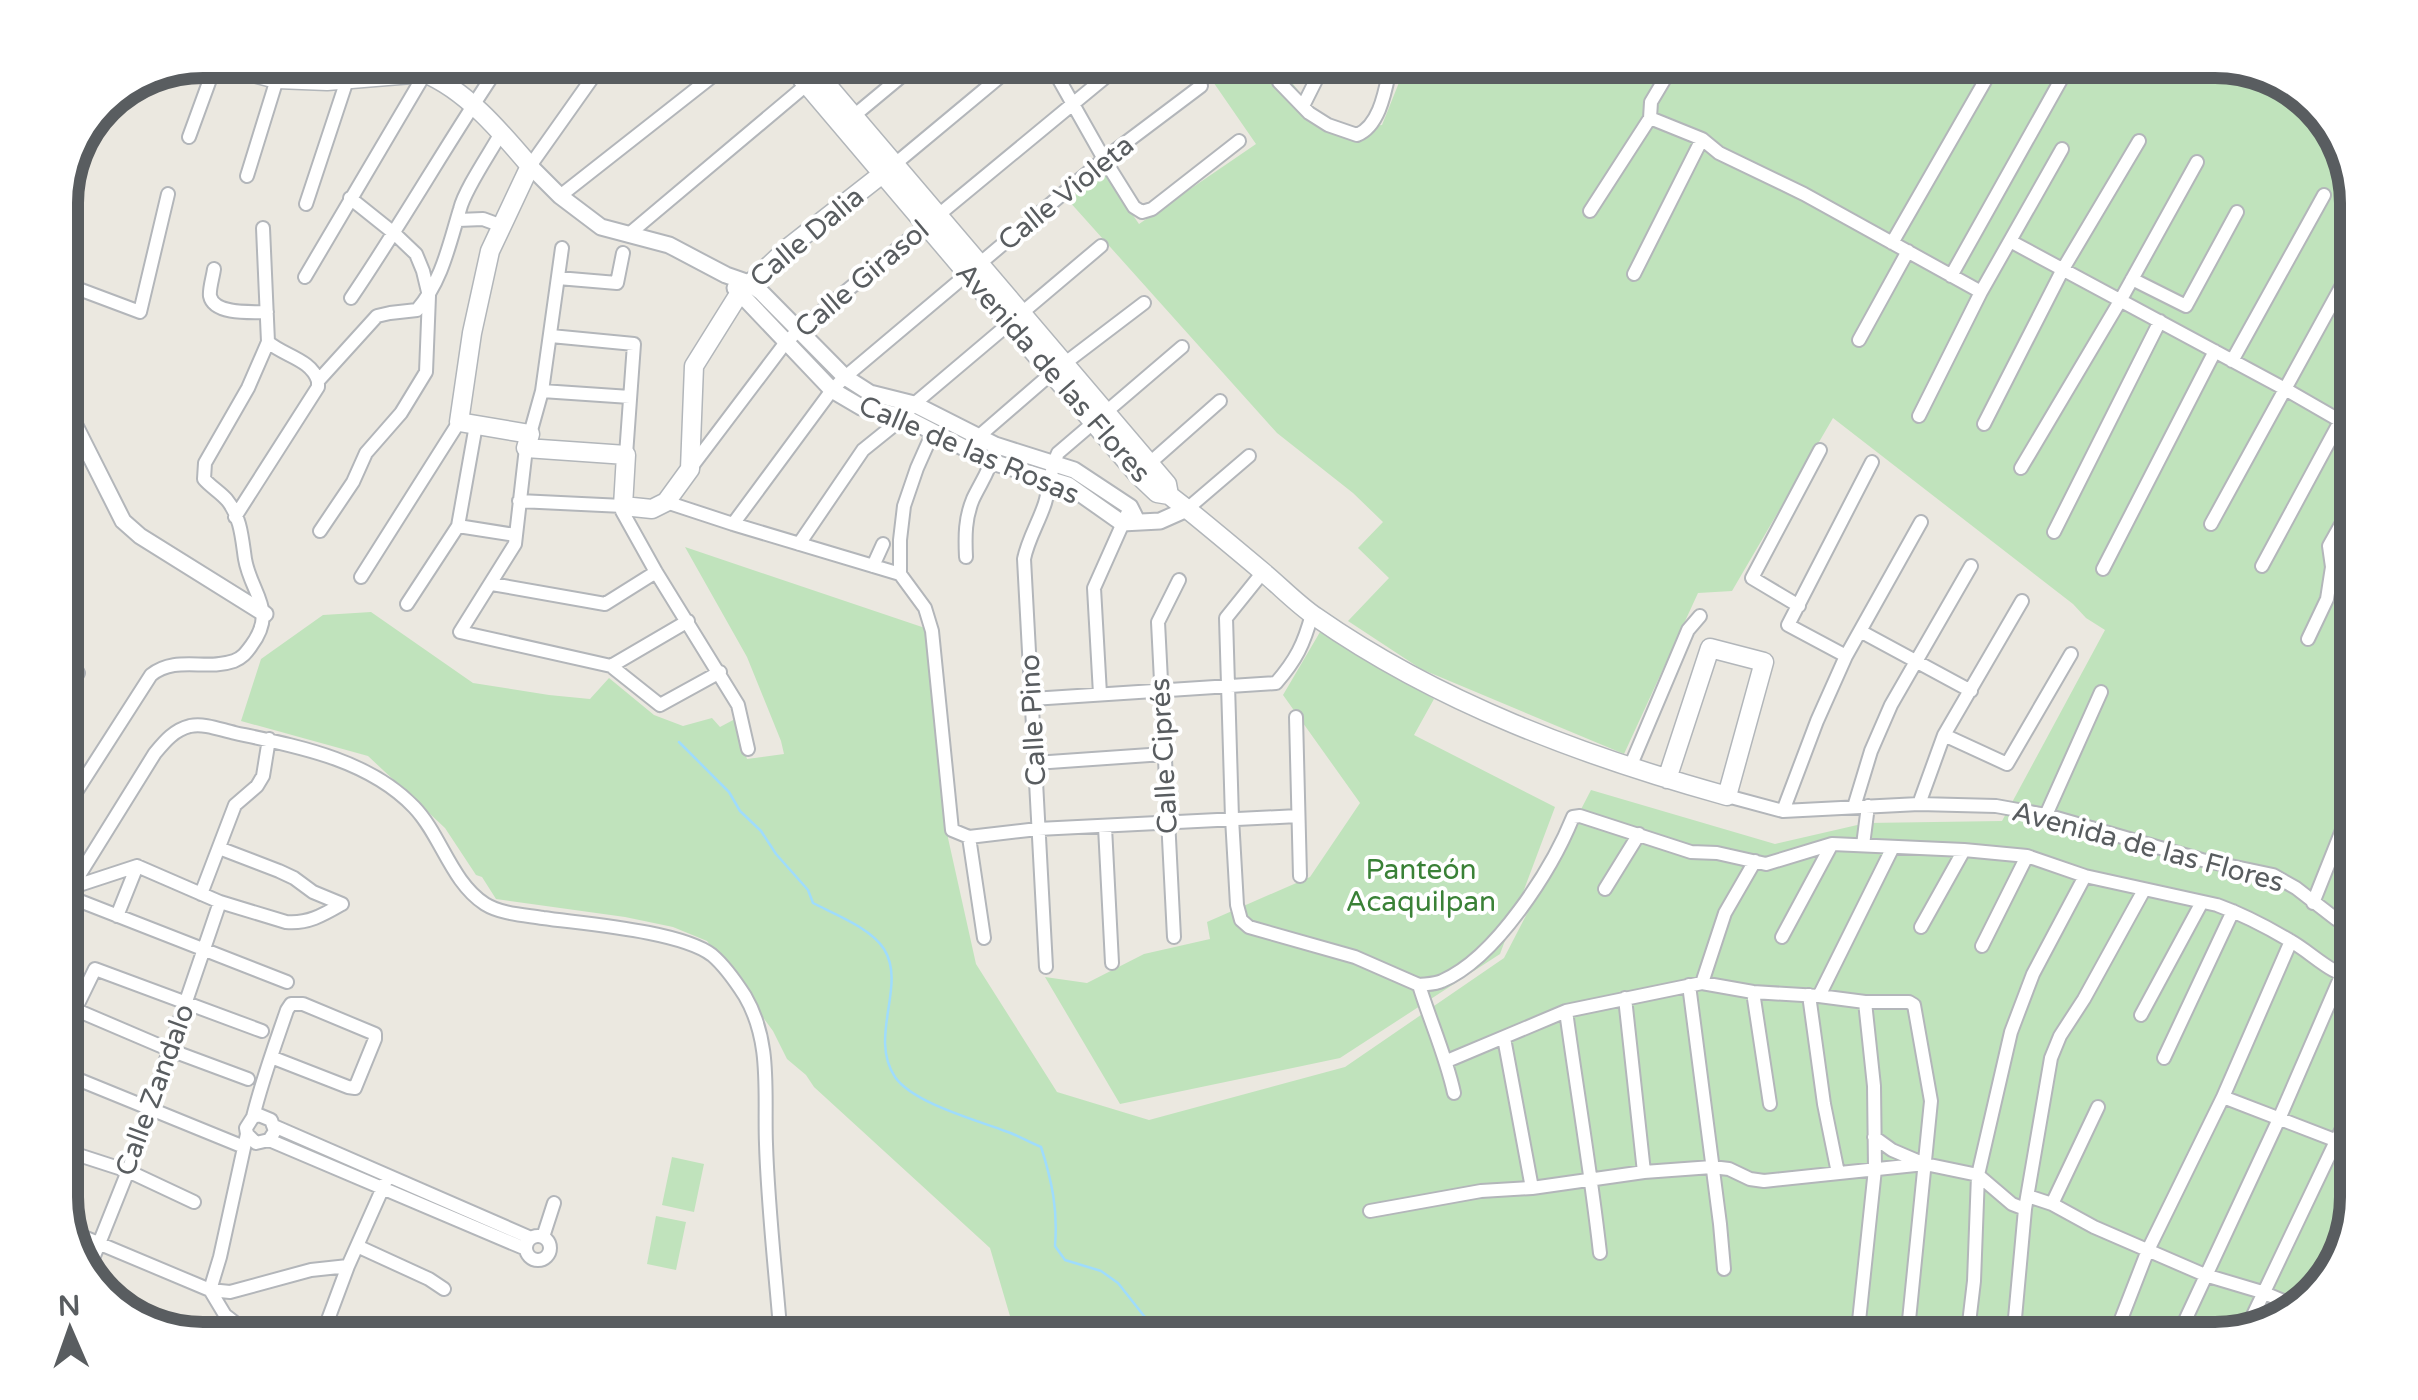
<svg xmlns="http://www.w3.org/2000/svg" width="2418" height="1400" font-family="'Varela Round',sans-serif">
<style>
.green{fill:#c0e3bc}
.lines{fill:none;stroke-linecap:round;stroke-linejoin:round}
.stream{stroke:#9fdcfc;stroke-width:2.5}
.minor-casing{stroke:#b3b6ba;stroke-width:16}
.tertiary-casing{stroke:#b3b6ba;stroke-width:19}
.secondary-casing{stroke:#b2b6ba;stroke-width:21}
.minor{stroke:#fff;stroke-width:12}
.tertiary{stroke:#fff;stroke-width:15}
.secondary{stroke:#fff;stroke-width:18}
.labels{text-anchor:middle;dominant-baseline:central;stroke-width:8;stroke-linejoin:round;paint-order:stroke}
.street-label{font-size:28px;fill:#595d60;stroke:#fff}
.park-label{font-size:28px;fill:#3a8137;stroke:#fff}
.rim{fill:none;stroke:#595d60;stroke-width:12}
</style>
<rect width="100%" height="100%" fill="#ebe8e0"/>
<path class="green" d="M 1198,60 L 1285,60 L 1289,79 L 1330,130 L 1382,125 L 1408,60 L 2216,60 L 2287,79 L 2339,131 L 2358,193 L 2358,1199 L 2339,1268 L 2288,1321 L 2217,1340 L 1017,1340 L 990,1248 L 814,1087 L 806,1075 L 787,1059 L 773,1031 L 707,941 L 673,927 L 625,917 L 496,899 L 482,877 L 476,875 L 445,828 L 368,756 L 241,721 L 261,659 L 323,615 L 371,612 L 473,683 L 549,695 L 590,699 L 609,678 L 654,715 L 683,726 L 712,718 L 720,727 L 735,719 L 747,759 L 784,754 L 781,741 L 747,657 L 685,547 L 925,628 L 948,838 L 976,964 L 1057,1092 L 1149,1120 L 1345,1067 L 1504,958 L 1591,790 L 1775,844 L 1866,823 L 2002,821 L 2105,630 L 2086,618 L 2073,604 L 1833,418 L 1732,591 L 1698,593 L 1624,754 L 1421,669 L 1348,621 L 1389,578 L 1358,548 L 1383,522 L 1353,493 L 1277,433 L 1068,200 L 1104,173 L 1139,224 L 1256,144 Z
M 1320,632 L 1434,699 L 1414,735 L 1555,807 L 1500,954 L 1340,1058 L 1120,1104 L 1045,977 L 1087,983 L 1144,954 L 1210,939 L 1207,922 L 1310,877 L 1360,803 L 1283,695 Z
M 672,1157 L 704,1164 L 694,1212 L 662,1205 Z
M 656,1216 L 686,1222 L 676,1270 L 647,1264 Z"/>
<g class="lines">
<path class="stream" d="M 679,742 L 729,792 L 740,811 L 761,831 L 776,854 L 808,890 L 813,903 C 834,914 871,928 884,949 C 907,986 868,1036 895,1077 C 913,1103 976,1120 1005,1131 C 1018,1135 1028,1142 1041,1147 C 1052,1181 1058,1210 1055,1246 L 1065,1260 L 1101,1271 L 1118,1283 L 1144,1316 L 1173,1340"/>
<g class="minor-casing">
<path id="minor" d="M 1048,60 L 1104,159 L 1134,207 L 1142,212 L 1152,209 L 1239,141
M 1275,60 L 1279,82 L 1309,113 L 1328,125 L 1357,135 C 1382,125 1386,84 1392,60
M 1303,106 L 1326,60
M 1650,118 L 1702,139 L 1719,153 L 1804,194 L 1981,292
M 850,119 L 921,60
M 189,137 L 216,63
M 895,164 L 1020,60
M 530,166 L 605,60
M 247,176 L 277,79
M 560,196 L 733,60
M 306,204 L 347,80
M 1590,211 L 1650,118 L 1651,102 L 1676,60
M 458,220 L 483,219 L 502,226
M 629,234 L 836,60
M 2010,241 L 2285,389 L 2358,431
M 1892,243 L 1997,60
M 214,269 C 213,277 209,289 210,296 C 214,315 252,312 267,312
M 1634,274 L 1702,139
M 1951,276 L 2072,60
M 305,277 L 433,60
M 558,278 L 617,283 L 623,253
M 2132,279 L 2186,306 L 2237,212
M 60,282 L 140,312 L 168,194
M 351,298 C 404,220 450,138 503,60
M 551,336 L 634,344 L 626,455
M 1859,340 L 1908,251
M 268,342 C 284,356 311,359 318,381
M 2232,361 L 2324,195
M 542,391 L 630,397
M 1919,416 L 1981,292 L 2062,149
M 1984,424 L 2063,269 L 2139,141
M 933,432 L 917,468 L 904,506 L 900,540 L 900,574 L 925,608 L 932,631 L 952,830 L 969,837 L 1038,829 L 1298,816
M 530,434 L 542,391 L 562,248
M 978,437 L 1052,373 L 1144,303
M 526,448 L 515,544 L 460,632 L 611,666 L 688,621
M 2021,468 L 2120,301 L 2197,162
M 690,469 L 786,342 L 798,331 L 1126,60
M 1143,469 L 1220,401
M 519,501 L 623,506 L 622,511 L 656,572 L 738,705 L 748,749
M 666,502 L 733,524 L 900,574
M 1187,509 L 1249,456
M 235,517 L 318,387 L 318,381 L 377,316 L 390,313 L 417,310 C 442,281 449,245 460,209 C 465,189 490,153 501,133
M 733,524 L 832,390 L 845,377 L 1104,159 L 1201,86
M 2211,524 L 2358,256
M 458,526 L 515,535
M 320,531 L 353,482 L 366,453 L 401,413 L 426,372 L 429,296 L 423,271 L 416,254 L 395,234 L 350,198
M 2054,532 L 2160,321
M 799,544 L 863,450 L 904,417 L 914,404 L 1101,246
M 966,557 C 965,536 965,518 973,499 C 980,484 990,470 994,453
M 873,566 L 883,544
M 2262,566 L 2358,388
M 2103,569 L 2215,351
M 1263,572 L 1226,618 L 1232,818 L 1237,905 L 1241,920 L 1249,927 L 1355,957 L 1419,985
M 361,577 L 459,422
M 492,584 L 605,604 L 656,572
M 407,604 L 458,526 L 476,425
M 1799,606 L 1752,578 L 1820,450
M 1860,631 L 1971,691
M 2308,639 L 2327,599 L 2332,567 L 2329,546 L 2358,494
M 1846,656 L 1788,625 L 1872,462
M 611,666 L 660,705 L 720,672
M 1100,694 L 1094,588 L 1127,514
M 1032,699 L 1276,683 C 1296,660 1304,644 1312,614
M 60,704 L 78,673
M 1296,717 L 1300,876
M 1944,735 L 2007,764 L 2071,654
M 1035,763 L 1164,754
M 1630,767 L 1688,630 L 1700,616
M 1727,796 L 1783,811 L 1919,804 L 1996,806 L 2046,815 L 2202,860 L 2273,875 L 2296,888 L 2336,919 L 2358,931
M 1919,804 L 1944,735 L 2022,601
M 1854,807 L 1871,751 L 1891,705 L 1971,566
M 1783,811 L 1817,721 L 1846,656 L 1921,522
M 2046,815 L 2101,692
M 60,817 L 151,675 C 176,655 206,671 234,661 C 242,658 246,653 251,646 C 278,610 251,594 245,559 C 242,539 241,517 227,500 C 220,492 211,487 204,479 L 205,463 L 248,388 L 268,342 L 263,228
M 1105,827 L 1112,963
M 969,837 L 984,938
M 1863,845 L 1868,806
M 219,848 L 279,871 L 294,878 L 313,892 L 342,904
M 137,866 L 220,902 L 286,922 C 308,924 323,915 342,904
M 73,887 L 137,866
M 1605,889 L 1639,834
M 201,894 L 235,805 L 257,786 L 263,776 L 269,739
M 67,896 L 287,982
M 2313,903 L 2358,790
M 60,906 L 155,753 C 165,741 174,730 190,726 C 205,723 221,730 235,733 C 296,746 368,759 414,807 C 441,835 451,882 485,904 C 501,914 525,915 543,918 C 585,924 680,931 712,955 C 725,966 736,982 745,996 C 772,1042 764,1093 766,1144 C 768,1209 776,1275 781,1340
M 117,916 L 137,866
M 1921,927 L 1964,850
M 1174,937 L 1158,622 L 1179,580
M 1782,937 L 1832,844
M 1982,946 L 2027,856
M 1046,967 L 1024,559 C 1028,539 1039,522 1045,503 C 1050,486 1050,469 1058,453 L 1182,347
M 1702,983 L 1725,913 L 1755,861
M 1419,985 C 1427,984 1436,984 1442,981 C 1496,958 1552,869 1573,817 L 1580,816 L 1691,852 L 1717,853 L 1766,864 L 1832,844 L 1964,850 L 2027,856 L 2085,876 L 2217,905 C 2242,914 2267,927 2289,940 C 2314,954 2329,974 2358,979
M 1419,985 C 1430,1021 1446,1056 1454,1093
M 1689,985 L 1720,1224 L 1724,1269
M 1753,992 L 1770,1104
M 1809,995 L 1824,1104 L 1838,1173
M 1819,996 L 1893,847
M 1625,998 L 1644,1172
M 60,1003 L 170,1050 L 248,1079
M 75,1010 L 95,969 L 262,1031
M 1566,1011 C 1577,1092 1591,1172 1600,1253
M 2141,1015 L 2202,902
M 1504,1038 L 1532,1188
M 2164,1058 L 2233,911
M 1447,1061 L 1566,1011 L 1702,983 L 1753,992 L 1819,996 L 1865,1002 L 1909,1002 L 1914,1005 L 1931,1101 L 1907,1340
M 60,1072 L 244,1147
M 2223,1097 L 2358,1149
M 253,1117 C 262,1080 275,1045 287,1010 L 291,1004 L 303,1004 L 375,1034 L 375,1039 L 355,1088 L 348,1087 L 271,1057
M 274,1126 L 531,1238
M 247,1134 L 220,1257 L 210,1290 L 225,1315 L 257,1340
M 1874,1137 L 1892,1150 L 1920,1162
M 269,1140 L 275,1131 L 271,1120 L 259,1115 L 253,1117 L 246,1128 L 247,1134 L 256,1143 L 269,1140 L 526,1249
M 60,1149 L 128,1171 L 194,1202
M 2028,1196 L 2052,1204 L 2094,1227 L 2205,1275 L 2262,1292 L 2300,1308
M 2052,1204 L 2098,1107
M 1370,1211 L 1481,1191 L 1532,1188 L 1644,1172 L 1712,1167 L 1729,1169 L 1750,1179 L 1764,1181 L 1925,1164 L 1978,1175 L 2012,1204 L 2025,1209
M 67,1230 L 210,1290 L 230,1292 L 311,1270 L 348,1266
M526 1248a12 12 0 1 1 24 0a12 12 0 1 1-24 0Z
M 543,1237 L 554,1203
M 357,1246 L 429,1279 L 444,1289
M 86,1276 L 128,1171 L 220,902
M 225,1315 L 228,1340
M 326,1325 L 348,1266 L 385,1183
M 2117,1332 L 2139,1340
M 2245,1332 L 2358,1095
M 1857,1340 L 1875,1169 L 1874,1086 L 1865,1002
M 1967,1340 L 1974,1281 L 1978,1175 L 2011,1032 L 2033,974 L 2085,876
M 2013,1340 L 2025,1209 L 2051,1058 L 2060,1036 L 2084,999 L 2144,890
M 2113,1340 L 2148,1250 L 2223,1097 L 2291,941
M 2176,1340 L 2279,1119 L 2341,976"/>
</g>
<g class="tertiary-casing">
<path id="tertiary" d="M 530,166 L 560,196 L 601,227 L 669,245 L 726,275 L 749,283 L 761,292 L 845,377 L 870,393 L 914,404 L 995,445 L 1074,470 L 1130,507 L 1137,521
M 735,288 L 832,390 L 861,407 L 904,417 L 992,462 L 1068,485 L 1122,523 L 1160,521 L 1187,509
M 60,396 L 123,521 L 140,536 L 265,614"/>
</g>
<g class="secondary-casing">
<path id="secondary" d="M 203,60 L 277,79 L 327,81 L 424,73 C 466,90 501,132 530,166 L 490,251 L 472,333 L 459,422 L 530,434 L 526,448 L 626,455 L 623,506 L 652,509 L 666,502 L 690,469 L 694,366 L 739,294 L 789,247 L 895,164
M 786,60 L 1138,475 L 1157,493 L 1169,495 L 1187,509 C 1213,530 1238,551 1263,572 C 1281,587 1297,604 1316,617 C 1439,703 1583,756 1727,796 L 1764,662 L 1710,648 L 1667,779
M 806,60 L 1167,484 L 1169,495"/>
</g>
<use href="#minor" class="minor"/>
<use href="#tertiary" class="tertiary"/>
<use href="#secondary" class="secondary"/>
</g>
<g class="labels">
<g class="street-label">
<text transform="translate(1066 193) rotate(-39)">Calle Violeta</text>
<text transform="translate(807 237) rotate(-40)">Calle Dalia</text>
<text transform="translate(862 279) rotate(-40)">Calle Girasol</text>
<text transform="translate(1053 373) rotate(49)">Avenida de las Flores</text>
<text transform="translate(969 450) rotate(23)">Calle de las Rosas</text>
<text transform="translate(1033 720) rotate(-93)">Calle Pino</text>
<text transform="translate(1164 756) rotate(-93)">Calle Ciprés</text>
<text transform="translate(2148 847) rotate(15)">Avenida de las Flores</text>
<text transform="translate(155 1090) rotate(-70)">Calle Zandalo</text>
</g>
<g class="park-label">
<text x="1421" y="870">Panteón<tspan x="1421" dy="32">Acaquilpan</tspan></text>
</g>
</g>
<path d="M0 0H2418V1400H0ZM203 78H2215A125 125 0 0 1 2340 203V1197A125 125 0 0 1 2215 1322H203A125 125 0 0 1 78 1197V203A125 125 0 0 1 203 78Z" fill="#fff" fill-rule="evenodd"/>
<path class="rim" d="M203 78H2215A125 125 0 0 1 2340 203V1197A125 125 0 0 1 2215 1322H203A125 125 0 0 1 78 1197V203A125 125 0 0 1 203 78Z"/>
<g transform="translate(70 1330) rotate(358)" stroke="#ffffff" stroke-width="8" paint-order="stroke">
<path d="M0-8L18 38L0 25L-18 38Z" fill="#595d60"/>
<text y="-15" font-size="28" font-weight="bold" text-anchor="middle" fill="#595d60">N</text>
</g>
</svg>
